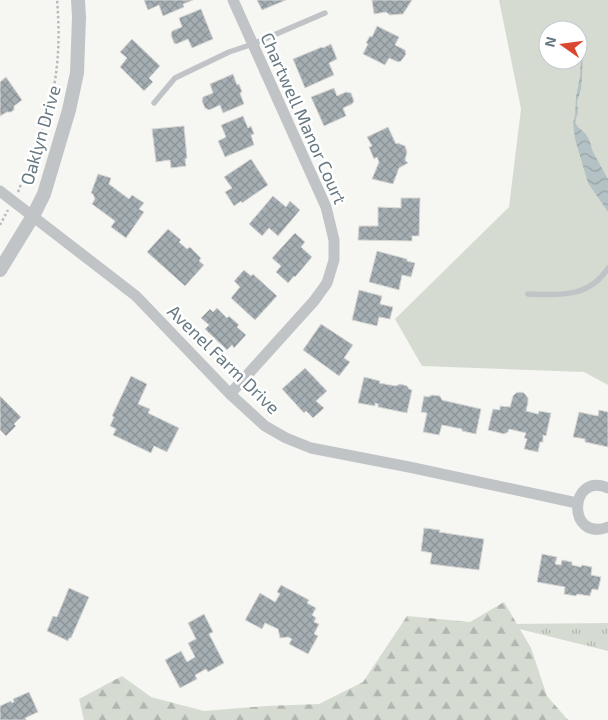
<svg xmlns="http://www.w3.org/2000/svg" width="608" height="720" font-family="'Exo 2',sans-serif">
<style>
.green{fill:#d6dbd2;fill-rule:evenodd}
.forest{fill:url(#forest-firs)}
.park{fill:url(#park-tufts)}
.water{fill:url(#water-waves)}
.building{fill:url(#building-cross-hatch);stroke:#d8d7d6}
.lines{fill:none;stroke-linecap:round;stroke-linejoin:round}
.path{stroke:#b8bbbd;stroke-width:2.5;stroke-dasharray:2.5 2.5;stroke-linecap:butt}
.service{stroke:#c0c4c7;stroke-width:5.5}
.minor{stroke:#c0c4c7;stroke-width:11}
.tertiary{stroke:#c0c4c7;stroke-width:14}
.labels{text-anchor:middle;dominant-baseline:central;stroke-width:5;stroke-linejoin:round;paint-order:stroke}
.street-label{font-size:18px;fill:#677982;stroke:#fff}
</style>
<defs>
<pattern id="forest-firs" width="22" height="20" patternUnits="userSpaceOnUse" patternTransform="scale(1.25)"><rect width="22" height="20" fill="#d6dbd2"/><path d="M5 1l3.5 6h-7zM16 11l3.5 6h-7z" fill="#b1b6b0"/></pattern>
<pattern id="park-tufts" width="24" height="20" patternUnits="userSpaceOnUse" patternTransform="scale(1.25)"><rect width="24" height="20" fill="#d6dbd2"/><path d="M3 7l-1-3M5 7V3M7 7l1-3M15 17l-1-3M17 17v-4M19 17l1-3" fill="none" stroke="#b1b6b0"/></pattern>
<pattern id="water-waves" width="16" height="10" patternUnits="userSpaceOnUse" patternTransform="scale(1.25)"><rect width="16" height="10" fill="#b5c2c5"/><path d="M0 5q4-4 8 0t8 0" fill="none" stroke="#97a2a5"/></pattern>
<pattern id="building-cross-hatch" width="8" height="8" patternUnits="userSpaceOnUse" patternTransform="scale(1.25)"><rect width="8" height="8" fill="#a5aeb2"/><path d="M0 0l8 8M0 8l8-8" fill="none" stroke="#8a9296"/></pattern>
</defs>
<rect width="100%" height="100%" fill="#f6f6f3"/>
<path class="green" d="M 499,0 L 608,0 L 608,385 L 584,372 L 422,366 L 395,319 L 509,207 L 521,109 ZM 548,30 L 578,30 L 578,60 L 548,60 Z"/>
<path class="forest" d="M 504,602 L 531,648 L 547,696 L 568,720 L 84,720 L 79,699 L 122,676 L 151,697 L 204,711 L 267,706 L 319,704 L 363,682 L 407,616 L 470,622 Z"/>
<path class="park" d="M 608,623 L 608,651 L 499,624 Z"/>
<path class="water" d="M 578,36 L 583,54 L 582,77 L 581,89 L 577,102 L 578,112 L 575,122 L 578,127 L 585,133 L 589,139 L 593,152 L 608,179 L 608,212 L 588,183 L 575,139 L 573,123 L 575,116 L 576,97 L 580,76 L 581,54 L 578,43 Z"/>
<path class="building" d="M 144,0 L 193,0 L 183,4 L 184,7 L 163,16 L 159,5 L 148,10 Z
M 257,0 L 286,0 L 262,10 Z
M 372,0 L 412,0 L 403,14 L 390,15 L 386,12 L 374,14 Z
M 201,9 L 213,39 L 192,48 L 188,39 L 176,44 L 174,43 L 171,35 L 172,31 L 182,27 L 179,18 Z
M 377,26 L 399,37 L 395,45 L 405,50 L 406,54 L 401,61 L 398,62 L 389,58 L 385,65 L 363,54 L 368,44 L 366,43 L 370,36 L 372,37 Z
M 132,39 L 160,66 L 149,78 L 153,82 L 144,91 L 120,67 L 127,58 L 120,52 Z
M 331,44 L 337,59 L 329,63 L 334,75 L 305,88 L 293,59 L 322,47 L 323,48 Z
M 233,74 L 237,85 L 239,84 L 242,92 L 240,93 L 244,104 L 223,113 L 220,105 L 209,110 L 205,108 L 202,101 L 203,97 L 213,93 L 210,84 Z
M 6,77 L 22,100 L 14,106 L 14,110 L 11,112 L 7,112 L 0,116 L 0,82 Z
M 334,88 L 337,96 L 346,92 L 351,93 L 354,101 L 352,104 L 343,108 L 346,116 L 324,126 L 311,97 Z
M 243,116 L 248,128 L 251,126 L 254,134 L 251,135 L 254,145 L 225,157 L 218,141 L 226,137 L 221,125 Z
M 184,126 L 187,158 L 185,159 L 186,166 L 171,168 L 170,160 L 156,162 L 152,129 Z
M 388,127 L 396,144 L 398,143 L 405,146 L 407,152 L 405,160 L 408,163 L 399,168 L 393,184 L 372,179 L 379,162 L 377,157 L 374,159 L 369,147 L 372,146 L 367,137 Z
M 251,159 L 268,185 L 242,203 L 241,201 L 234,206 L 225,192 L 232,188 L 224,177 Z
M 98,174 L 111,178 L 109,184 L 129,199 L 132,195 L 144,203 L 139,209 L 144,212 L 126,238 L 111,227 L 115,221 L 92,204 L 95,199 L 93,194 L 91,193 Z
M 273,196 L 286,207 L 290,201 L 300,210 L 278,236 L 269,228 L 262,236 L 249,224 Z
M 401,198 L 420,198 L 419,236 L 412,236 L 412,241 L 358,240 L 359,226 L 378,226 L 378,207 L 401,208 Z
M 168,229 L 181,240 L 179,242 L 187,249 L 190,247 L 201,258 L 199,261 L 204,265 L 185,286 L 147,252 Z
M 295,233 L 305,242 L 301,247 L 312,257 L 295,277 L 294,276 L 288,283 L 276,272 L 281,266 L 272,258 Z
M 377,251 L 407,259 L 407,261 L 415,263 L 411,277 L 402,275 L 399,290 L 369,282 Z
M 244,270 L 251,276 L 253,274 L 277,296 L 255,320 L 231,298 L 240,287 L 234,281 Z
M 359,290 L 382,296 L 380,304 L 393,307 L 390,319 L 379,317 L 377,326 L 352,320 Z
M 217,308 L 227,318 L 229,316 L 239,325 L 237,327 L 246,335 L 234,348 L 232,345 L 227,350 L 205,329 L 209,325 L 201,318 L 210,309 L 213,312 Z
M 321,324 L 353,345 L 344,358 L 350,362 L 339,376 L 303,350 Z
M 305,368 L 327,391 L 316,401 L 324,408 L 313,418 L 306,411 L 304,413 L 282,389 Z
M 131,376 L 147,384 L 138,404 L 150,409 L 148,413 L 179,428 L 167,452 L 154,446 L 151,453 L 113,435 L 116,429 L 110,426 L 114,417 L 112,416 Z
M 364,377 L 380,381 L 379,383 L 396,386 L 400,384 L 407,386 L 409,389 L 412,390 L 407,413 L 378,407 L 378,404 L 375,403 L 375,406 L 358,403 Z
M 520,392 L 524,393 L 528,398 L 528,402 L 526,411 L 538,414 L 539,411 L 551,413 L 546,436 L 543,435 L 543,442 L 540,442 L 538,452 L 524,449 L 527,439 L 524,438 L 526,433 L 509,429 L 508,432 L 504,434 L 488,430 L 493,409 L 500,410 L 500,406 L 510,407 L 513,396 L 516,393 Z
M 432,395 L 440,396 L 442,400 L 481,409 L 476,434 L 462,431 L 462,429 L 442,425 L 439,435 L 423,432 L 427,413 L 421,412 L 424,396 L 428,397 Z
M 0,396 L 21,417 L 14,424 L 16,426 L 6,436 L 0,430 Z
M 599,410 L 608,412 L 608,447 L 585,442 L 585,439 L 573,437 L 579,412 L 598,416 Z
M 424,528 L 440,530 L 439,532 L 484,539 L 479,570 L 430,564 L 432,553 L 421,551 Z
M 542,554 L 557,557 L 555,564 L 561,565 L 562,560 L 572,562 L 572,565 L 581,567 L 582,565 L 592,567 L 591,575 L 601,577 L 598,590 L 592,589 L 590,596 L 577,594 L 576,596 L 564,594 L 565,587 L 537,582 Z
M 281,585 L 309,600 L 307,603 L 316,608 L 312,615 L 316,618 L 314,622 L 319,624 L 314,634 L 318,636 L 308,654 L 289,644 L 292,639 L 288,637 L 280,638 L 278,629 L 265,623 L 262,629 L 245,620 L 260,593 L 275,602 L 280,594 L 277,592 Z
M 69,588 L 89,597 L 71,638 L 69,638 L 68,641 L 47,631 L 53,616 L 57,617 Z
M 204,614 L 213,632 L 209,634 L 224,663 L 208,672 L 206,669 L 195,675 L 197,679 L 180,688 L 165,660 L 181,651 L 187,662 L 195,657 L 188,643 L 196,639 L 188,623 Z
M 29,692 L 38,712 L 25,718 L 26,720 L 0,720 L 0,706 L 11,701 L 12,703 L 14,702 L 13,699 Z"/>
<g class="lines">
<path class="path" d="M 18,192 C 29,163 43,134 50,104 C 59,70 60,35 57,0
M 0,225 L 8,210"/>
<path class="service" d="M 154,103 L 175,78 L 229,52 L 253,44 L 325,13
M 528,294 C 559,295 589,298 608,268"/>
<path class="minor" d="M 0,191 L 136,296 L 230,394 L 265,426 L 286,438 L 311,448 L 409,467 L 577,503
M 230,394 L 314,301 L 327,283 L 334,260 L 334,240 L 326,207 L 233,0
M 608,488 C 568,471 567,543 608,527"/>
<path class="tertiary" d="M 0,270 L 33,216 L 44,194 L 69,110 L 77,73 L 79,17 L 78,0"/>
</g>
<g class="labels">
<g class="street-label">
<text transform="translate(304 118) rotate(66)">Chartwell Manor Court</text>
<text transform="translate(40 135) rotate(-74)">Oaklyn Drive</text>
<text transform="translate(224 359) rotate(44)">Avenel Farm Drive</text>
</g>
</g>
<g transform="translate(563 45) rotate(284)"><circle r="24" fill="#ffffff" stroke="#c2c9cd"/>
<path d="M0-4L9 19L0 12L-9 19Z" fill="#d94730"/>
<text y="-8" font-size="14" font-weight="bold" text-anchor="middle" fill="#677982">N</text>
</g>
</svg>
